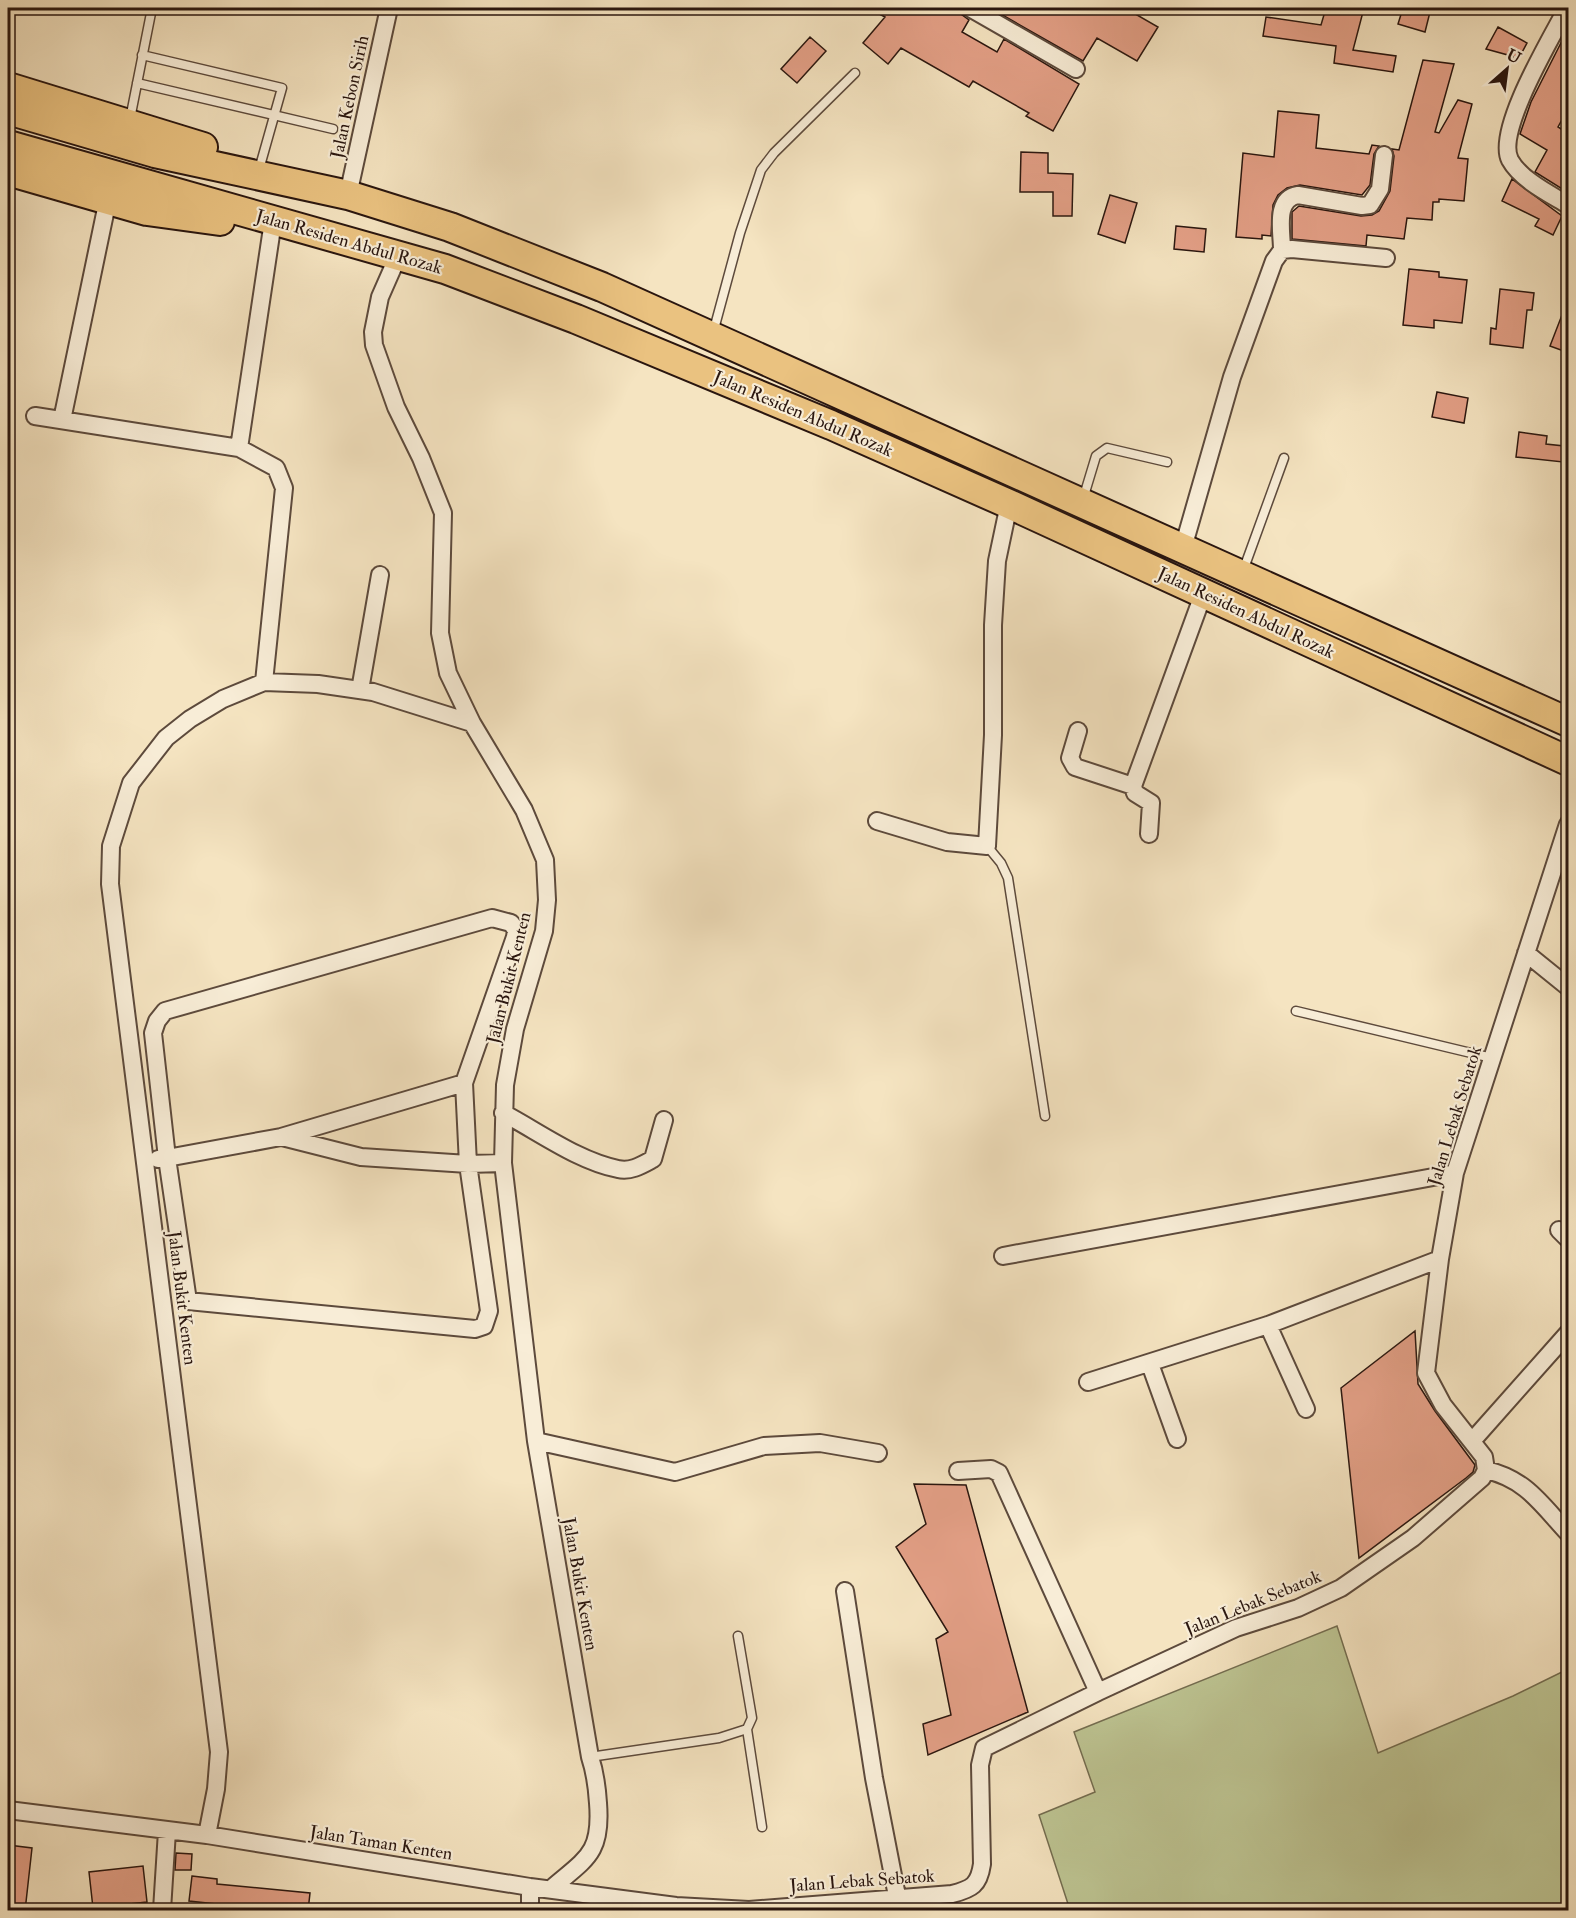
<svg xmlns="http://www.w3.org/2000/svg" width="1576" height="1918" font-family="'IM FELL Double Pica',serif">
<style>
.green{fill:#bdc492;stroke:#746d50;stroke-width:1.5}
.building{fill:#e4a087;stroke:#2a160f;stroke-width:1.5}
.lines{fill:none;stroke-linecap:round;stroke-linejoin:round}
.service-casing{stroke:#5d4a3c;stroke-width:11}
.minor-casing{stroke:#5d4a3c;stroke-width:20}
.trunk-casing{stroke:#2a160f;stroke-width:32}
.service{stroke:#f8edd7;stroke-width:8}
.minor{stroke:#f8edd7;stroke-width:16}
.trunk{stroke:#eac280;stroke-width:28}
.labels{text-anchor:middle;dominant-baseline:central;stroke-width:4.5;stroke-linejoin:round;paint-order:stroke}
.street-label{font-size:18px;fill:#2a160f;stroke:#f8edd7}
</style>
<rect width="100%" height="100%" fill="#f5e4c1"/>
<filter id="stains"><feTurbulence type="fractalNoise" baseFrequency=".00333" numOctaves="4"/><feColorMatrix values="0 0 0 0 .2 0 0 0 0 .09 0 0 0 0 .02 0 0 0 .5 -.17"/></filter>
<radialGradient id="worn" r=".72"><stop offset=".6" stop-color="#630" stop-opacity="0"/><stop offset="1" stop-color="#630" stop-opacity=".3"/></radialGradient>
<path class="green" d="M 1337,1626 L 1378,1753 L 1513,1696 L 1568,1669 L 1568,1910 L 1070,1910 L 1039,1815 L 1095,1792 L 1074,1732 Z"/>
<path class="building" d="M 868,8 L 960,8 L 961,14 L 969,20 L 962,32 L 997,52 L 1004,39 L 1079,84 L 1053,131 L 1026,116 L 1029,113 L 973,81 L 969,87 L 901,48 L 888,64 L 863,43 L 885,17 Z
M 990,8 L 1125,8 L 1158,27 L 1137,61 L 1097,38 L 1083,61 Z
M 1326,8 L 1364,8 L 1353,50 L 1396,56 L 1393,72 L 1334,63 L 1336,46 L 1263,36 L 1266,17 L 1321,25 Z
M 1403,8 L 1431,8 L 1425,32 L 1398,24 Z
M 1498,27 L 1527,43 L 1519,58 L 1486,49 Z
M 1569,27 L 1569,107 L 1558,127 L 1569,134 L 1567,192 L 1535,172 L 1547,150 L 1520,134 L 1531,102 Z
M 810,37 L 826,51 L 797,83 L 781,69 Z
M 1423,60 L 1454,64 L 1435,132 L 1439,133 L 1458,100 L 1472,104 L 1458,158 L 1468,159 L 1464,201 L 1439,199 L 1439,202 L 1433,202 L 1432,220 L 1407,218 L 1404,239 L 1367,235 L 1366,246 L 1292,239 L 1292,212 L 1299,206 L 1361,216 L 1372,215 L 1379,211 L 1390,191 L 1394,156 L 1392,149 L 1399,150 Z
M 1278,111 L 1319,115 L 1316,148 L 1369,154 L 1372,145 L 1379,146 L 1374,154 L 1370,185 L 1362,195 L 1300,185 L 1287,188 L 1278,195 L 1273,205 L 1271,236 L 1262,235 L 1262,239 L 1236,237 L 1243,153 L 1274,157 Z
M 1021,152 L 1048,153 L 1048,173 L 1073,174 L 1072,216 L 1053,216 L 1053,192 L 1020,192 Z
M 1512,179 L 1562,216 L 1553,235 L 1535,226 L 1539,219 L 1502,201 Z
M 1110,195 L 1137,203 L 1125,243 L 1098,234 Z
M 1176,226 L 1206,229 L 1204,252 L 1174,249 Z
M 1409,269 L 1439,272 L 1439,277 L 1467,280 L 1462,323 L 1434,320 L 1434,328 L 1403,325 Z
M 1500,289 L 1534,293 L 1532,310 L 1527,310 L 1523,348 L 1490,344 L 1491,328 L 1496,329 Z
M 1567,302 L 1569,302 L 1569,353 L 1550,346 Z
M 1437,392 L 1468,398 L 1464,423 L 1432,417 Z
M 1519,432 L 1547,436 L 1546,444 L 1564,446 L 1563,462 L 1516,457 Z
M 1415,1331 L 1418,1384 L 1435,1411 L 1475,1465 L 1473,1472 L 1466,1478 L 1359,1558 L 1341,1388 Z
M 914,1484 L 966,1485 L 1028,1712 L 928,1755 L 923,1724 L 951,1715 L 936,1639 L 948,1632 L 896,1547 L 926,1524 Z
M 8,1845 L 32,1848 L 25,1911 L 8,1911 Z
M 176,1853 L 192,1854 L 191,1870 L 175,1870 Z
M 143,1866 L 147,1902 L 93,1908 L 89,1872 Z
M 192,1876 L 217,1879 L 217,1884 L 310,1893 L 308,1911 L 233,1911 L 234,1906 L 189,1901 Z"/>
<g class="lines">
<g class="service-casing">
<path id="service" d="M 142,55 L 282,88 L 260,166
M 137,83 L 333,129
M 130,119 L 152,8
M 713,333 L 740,233 L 761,170 L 774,153 L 855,73
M 1083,499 L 1096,456 L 1107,448 L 1167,462
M 1243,571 L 1284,458
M 987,846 L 1001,863 L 1008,878 L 1045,1116
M 1296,1011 L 1492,1058
M 747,1729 L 762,1827
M 590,1757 L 719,1738 L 747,1729 L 752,1718 L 738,1636"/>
</g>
<g class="minor-casing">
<path id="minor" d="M 970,8 L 1076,69
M 1567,8 C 1552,37 1495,131 1510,160 C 1521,180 1550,194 1568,205
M 348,195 L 389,8
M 1282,250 C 1282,231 1274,199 1298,195 L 1362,206 L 1370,205 L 1380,189 L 1384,155
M 398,256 L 380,297 L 373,332 L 374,345 L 396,407 L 421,458 L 443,513 L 440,633 L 448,673 L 472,723
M 35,416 L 239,448 L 276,468 L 284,488 L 264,682
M 62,420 L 108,199
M 239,448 L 272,228
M 1183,548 L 1232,377 L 1274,261 L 1282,250 L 1292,249 L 1386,258
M 360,690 L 380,575
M 1078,731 L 1070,758 L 1075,767 L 1133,786
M 877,821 L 947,842 L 987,846 L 993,735 L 993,625 L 997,561 L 1009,504
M 1149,834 L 1151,803 L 1135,793 L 1133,786 L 1204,592
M 492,918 L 511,923 L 516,930 L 515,937 L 464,1083 L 281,1137 L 167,1158 L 153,1033 L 157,1021 L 165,1011 Z
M 1526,953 L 1568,987
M 503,1113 C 539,1132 578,1161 618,1169 C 631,1172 642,1165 653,1159 L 664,1120
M 282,1137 L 361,1157 L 468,1164 L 503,1163
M 158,1159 L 167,1158 L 188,1301 L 475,1329 L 484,1326 L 489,1311 L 468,1164 L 464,1083
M 1559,1230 L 1568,1239
M 1003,1256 L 1455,1173
M 1268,1325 L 1306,1409
M 1150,1364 L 1177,1439
M 1088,1382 L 1268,1325 L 1440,1259
M 1473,1440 L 1568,1333
M 536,1441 L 675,1472 L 764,1446 L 820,1443 L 878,1453
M 1486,1470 C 1526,1479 1541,1504 1568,1533
M 958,1471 L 991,1469 L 999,1473 L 1098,1692
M 845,1591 L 874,1778 L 897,1896 L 906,1910
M 8,1810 L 207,1835 L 530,1887 L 676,1906 L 749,1910 L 952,1894 C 972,1889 979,1885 982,1864 L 980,1765 L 984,1748 L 1098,1692 L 1236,1628 L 1298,1608 L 1341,1588 L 1413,1538 L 1482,1478 L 1486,1470 L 1484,1457 L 1443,1405 L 1426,1373 L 1440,1259 L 1455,1173 L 1568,824
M 207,1835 L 216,1789 L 219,1752 L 110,884 L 111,846 L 131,783 L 166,738 L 190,719 L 223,699 L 264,682 L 318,684 L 373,692 L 472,723 L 524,810 L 545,860 L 547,900 L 544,931 L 515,1029 L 505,1085 L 503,1163 L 536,1441 L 590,1757 C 595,1772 597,1787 598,1803 C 602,1853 587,1858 552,1888
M 162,1910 L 167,1831
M 530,1910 L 530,1887"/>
</g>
<g class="trunk-casing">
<path id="trunk" d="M 8,87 L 203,147
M 8,110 L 155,153 L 348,195 L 450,227 L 602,287 L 1568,722
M 8,145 L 445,269 L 576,319 L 831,425 L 1009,504 L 1568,761
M 8,171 L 147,211 L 220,221"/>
</g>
<use href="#service" class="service"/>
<use href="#minor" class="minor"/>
<use href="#trunk" class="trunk"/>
</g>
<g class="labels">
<g class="street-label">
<text transform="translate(350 97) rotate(-78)">Jalan Kebon Sirih</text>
<text transform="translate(349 242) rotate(16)">Jalan Residen Abdul Rozak</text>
<text transform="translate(803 414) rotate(23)">Jalan Residen Abdul Rozak</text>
<text transform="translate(1246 613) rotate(25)">Jalan Residen Abdul Rozak</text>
<text transform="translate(509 978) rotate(-76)">Jalan Bukit Kenten</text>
<text transform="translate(1455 1116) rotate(-73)">Jalan Lebak Sebatok</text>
<text transform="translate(182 1298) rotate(83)">Jalan Bukit Kenten</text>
<text transform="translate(580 1584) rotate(80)">Jalan Bukit Kenten</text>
<text transform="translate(1253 1603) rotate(-22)">Jalan Lebak Sebatok</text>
<text transform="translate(381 1843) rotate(9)">Jalan Taman Kenten</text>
<text transform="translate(862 1881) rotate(-4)">Jalan Lebak Sebatok</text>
</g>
</g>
<rect width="1576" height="1918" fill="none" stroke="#f5e4c1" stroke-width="30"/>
<rect x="9" y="9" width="1558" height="1900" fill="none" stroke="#2a160f" stroke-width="3"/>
<rect x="15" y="15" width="1546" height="1888" fill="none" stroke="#2a160f" stroke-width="1.5"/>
<g transform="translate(1507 69) rotate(28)" stroke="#f8edd7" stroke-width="4.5" paint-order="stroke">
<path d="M0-4.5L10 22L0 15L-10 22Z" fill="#2a160f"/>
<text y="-9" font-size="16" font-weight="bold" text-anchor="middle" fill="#2a160f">U</text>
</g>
<rect width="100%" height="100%" filter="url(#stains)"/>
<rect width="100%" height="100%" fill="url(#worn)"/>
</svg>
